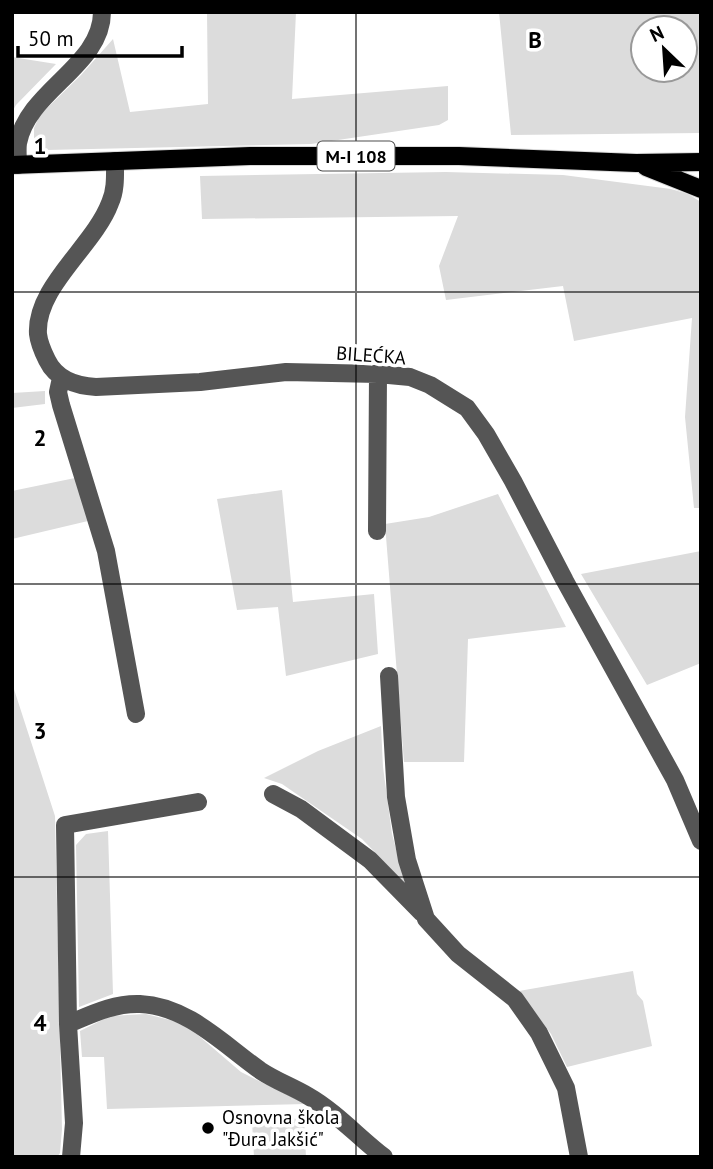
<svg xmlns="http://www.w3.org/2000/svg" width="713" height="1169" font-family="'PT Sans',sans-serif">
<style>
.green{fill:#dcdcdc;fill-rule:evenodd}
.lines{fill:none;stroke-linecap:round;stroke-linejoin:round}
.major-casing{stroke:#dbdbdb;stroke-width:20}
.minor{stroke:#555;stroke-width:18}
.major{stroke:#000;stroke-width:18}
.grid{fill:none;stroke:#000;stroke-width:2;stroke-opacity:0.55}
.poi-dot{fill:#000;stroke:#fff;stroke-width:2.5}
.labels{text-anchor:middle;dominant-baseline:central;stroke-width:7;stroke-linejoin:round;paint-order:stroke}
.shield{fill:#fff;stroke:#4c4c4c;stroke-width:2}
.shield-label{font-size:18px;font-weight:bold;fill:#000}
.street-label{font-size:19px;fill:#000;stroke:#fff}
.poi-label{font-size:19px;fill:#000;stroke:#fff;text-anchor:start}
.grid-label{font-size:23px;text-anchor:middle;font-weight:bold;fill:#000;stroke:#fff;stroke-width:7;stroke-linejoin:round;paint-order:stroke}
</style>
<rect width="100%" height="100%" fill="#fff"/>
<path class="green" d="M 207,12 L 296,12 L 292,99 L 448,86 L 448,120 L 439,125 L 311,144 L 47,150 L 37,148 L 34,141 L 34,128 L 40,115 L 81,75 L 113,39 L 130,112 L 208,104 Z
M 499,12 L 701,12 L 701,133 L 511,135 ZM 643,28 L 685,28 L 685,70 L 643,70 Z
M 12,57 L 56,64 L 16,105 L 12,112 Z
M 446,172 L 563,175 L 671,189 L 688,194 L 701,202 L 701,508 L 694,508 L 685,417 L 692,318 L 574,341 L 563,286 L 446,300 L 439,266 L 458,216 L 202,219 L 200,176 Z
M 45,391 L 45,404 L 12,408 L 12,393 Z
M 75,478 L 88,521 L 12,539 L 12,491 Z
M 282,490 L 293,602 L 374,594 L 378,654 L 286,676 L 278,607 L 237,610 L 217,499 Z
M 498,494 L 566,627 L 468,639 L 464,762 L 404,762 L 385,524 L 429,517 Z
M 701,551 L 701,663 L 647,685 L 581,574 Z
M 12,683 L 55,816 L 62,1129 L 60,1153 L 57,1157 L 12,1157 Z
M 381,726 L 383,767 L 392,834 L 405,883 L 362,839 L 282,784 L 264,778 L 318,751 Z
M 108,831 L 113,994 L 79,1007 L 76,845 L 86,834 Z
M 633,971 L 637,994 L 643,1001 L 652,1046 L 567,1067 L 551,1034 L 519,991 Z
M 146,1014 L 178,1022 L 192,1030 L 241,1072 L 306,1104 L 107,1109 L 104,1057 L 82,1057 L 80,1031 L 110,1016 Z
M 304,1118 L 306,1157 L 254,1157 L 252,1121 Z"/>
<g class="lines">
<g class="major-casing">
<path id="major" d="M 12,165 L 250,156 L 459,156 L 636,163 L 701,162
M 646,167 L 701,189"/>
</g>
<path class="minor" d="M 115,161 C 115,175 116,190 110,203 C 94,246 35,287 38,334 C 39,343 43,352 47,360 C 56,379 76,386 96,387 L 200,382 L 286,372 L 378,374 L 410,377 L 430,385 L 467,408 L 486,434 L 513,481 L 565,581 L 675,780 L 701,841
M 18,165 C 18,158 17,150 18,143 C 28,90 102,66 102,12
M 61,378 L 58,392 L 61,405 L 106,551 L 136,714
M 377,531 L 378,374
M 389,676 L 396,797 L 407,860 L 426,919 L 458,954 L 515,999 L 539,1033 L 566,1088 L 579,1157
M 273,794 L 301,809 L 370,860 L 422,913
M 68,1024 C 92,1014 114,1003 140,1004 C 188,1006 224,1045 261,1071 C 276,1081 293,1087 308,1096 C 336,1112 359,1138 384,1157
M 71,1157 L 74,1123 L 68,1024 L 65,825 L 198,802"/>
<use href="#major" class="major"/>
</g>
<path class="grid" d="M 356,12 L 356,1157M 12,292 L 701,292M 12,584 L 701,584M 12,877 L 701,877"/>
<circle class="poi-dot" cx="208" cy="1128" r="7"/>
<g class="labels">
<rect class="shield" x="317.5" y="141.5" width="77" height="29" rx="5"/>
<g class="shield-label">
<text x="356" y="156">M-I 108</text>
</g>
<g class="street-label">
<text transform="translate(371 355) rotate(4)">BILEĆKA</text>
</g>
<g class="poi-label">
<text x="222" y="1117">Osnovna škola<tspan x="222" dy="22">"Đura Jakšić"</tspan></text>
</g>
</g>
<g class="grid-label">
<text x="535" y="48">B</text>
<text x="40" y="154">1</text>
<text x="40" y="446">2</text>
<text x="40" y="739">3</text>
<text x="40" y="1031">4</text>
</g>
<rect width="713" height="1169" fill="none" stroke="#000000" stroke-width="28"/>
<g transform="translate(664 49) rotate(335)"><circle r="33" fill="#ffffff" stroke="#999999" stroke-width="2"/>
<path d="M0-5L12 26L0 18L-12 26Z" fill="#000000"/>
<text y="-10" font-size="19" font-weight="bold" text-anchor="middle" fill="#000000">N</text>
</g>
<path d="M18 46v10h164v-10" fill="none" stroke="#000000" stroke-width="3.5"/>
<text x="28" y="46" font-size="21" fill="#000000" stroke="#ffffff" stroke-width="5" paint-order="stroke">50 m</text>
</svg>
